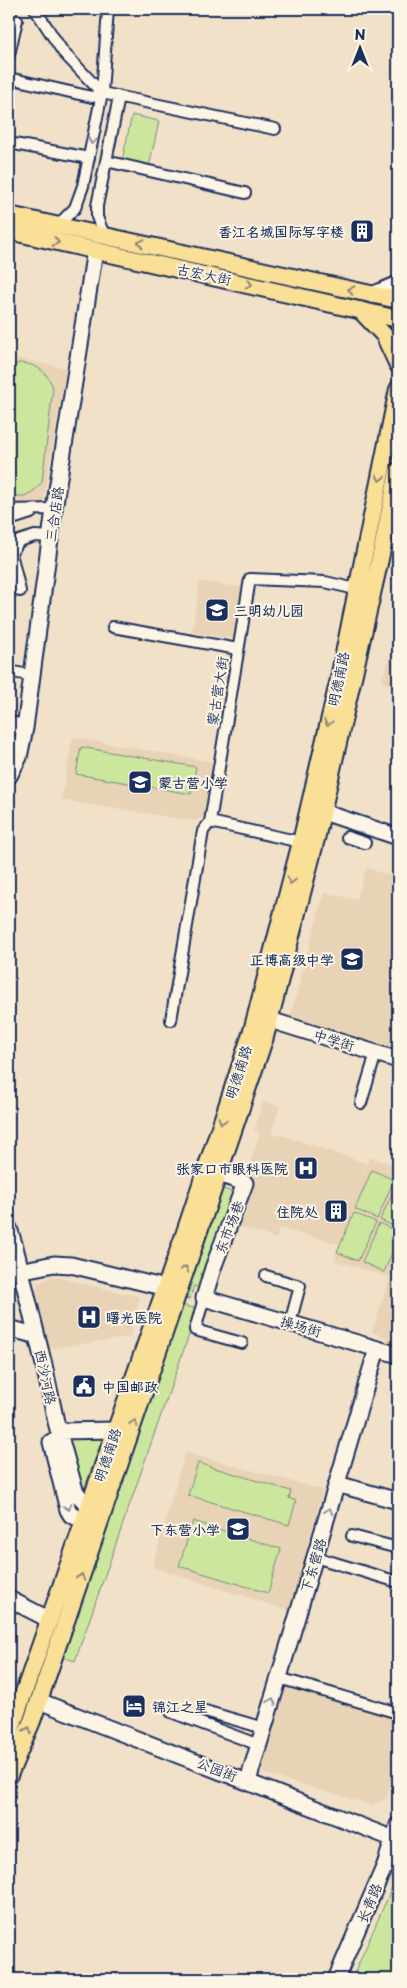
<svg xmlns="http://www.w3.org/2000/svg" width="407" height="1988" font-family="'Playpen Sans','LXGW WenKai TC',sans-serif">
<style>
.built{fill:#e9d3b6}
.green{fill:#cce79d;stroke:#748b7e}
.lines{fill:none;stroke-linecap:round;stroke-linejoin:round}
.street-casing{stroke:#1b2f5e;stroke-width:14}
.secondary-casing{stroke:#1b2f5e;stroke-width:19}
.primary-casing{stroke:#1b2f5e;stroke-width:20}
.street{stroke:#fcf5e5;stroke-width:10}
.secondary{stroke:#fcf5e5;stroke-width:15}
.primary{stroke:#fadf96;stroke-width:16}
.oneway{stroke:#8c92a2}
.oneway2{stroke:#8a877a}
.labels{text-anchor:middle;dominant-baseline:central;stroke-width:4;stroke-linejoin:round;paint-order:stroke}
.poi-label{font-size:14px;font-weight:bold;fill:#1b2f5e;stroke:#fcf5e5;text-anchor:end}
.street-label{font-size:14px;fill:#1b2f5e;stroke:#fcf5e5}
</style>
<rect width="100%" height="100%" fill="#f1e1c9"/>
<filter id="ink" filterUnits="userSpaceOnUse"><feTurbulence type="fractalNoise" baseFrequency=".02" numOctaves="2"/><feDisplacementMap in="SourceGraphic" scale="10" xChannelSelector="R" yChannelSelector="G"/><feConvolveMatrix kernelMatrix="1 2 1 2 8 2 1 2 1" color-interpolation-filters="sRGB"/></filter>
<g filter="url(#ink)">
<path class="built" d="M 9,357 L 66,368 L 43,504 L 9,504 Z
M 200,581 L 243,588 L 234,639 L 192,632 Z
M 398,631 L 398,687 L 381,682 Z
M 73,737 L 218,763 L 210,811 L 202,818 L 194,821 L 61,800 Z
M 366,868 L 398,878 L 398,1053 L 290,1018 L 324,892 L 357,900 Z
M 263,1101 L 280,1106 L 271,1134 L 285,1136 L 366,1163 L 361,1180 L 369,1157 L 398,1166 L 398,1351 L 385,1347 L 387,1338 L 372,1332 L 390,1277 L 334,1261 L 339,1244 L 279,1228 L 276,1239 L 236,1225 L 253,1176 L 247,1174 L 260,1132 L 254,1130 Z
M 51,1276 L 140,1297 L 130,1337 L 49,1349 L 35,1286 Z
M 185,1452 L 323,1490 L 290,1611 L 152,1567 Z
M 283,1684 L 398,1716 L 398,1758 L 387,1798 L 372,1805 L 264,1774 L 260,1765 Z"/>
<path class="green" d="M 132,115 L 159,121 L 149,167 L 122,161 Z
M 19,363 C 37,364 47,371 53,388 L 42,482 L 35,490 L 25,496 L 9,496 L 9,367 Z
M 81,747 L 196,767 L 191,794 L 76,774 Z
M 372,1170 L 394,1180 L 377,1219 L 355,1209 Z
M 398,1181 L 398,1228 L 380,1220 Z
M 219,1187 L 234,1193 L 203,1289 L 194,1286 L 190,1299 L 185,1298 Z
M 354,1213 L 376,1222 L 358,1261 L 337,1252 Z
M 379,1223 L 398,1232 L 398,1239 L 384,1272 L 362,1262 Z
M 182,1305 L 198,1309 L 75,1661 L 62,1657 Z
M 69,1439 L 102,1439 L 85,1487 L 80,1487 Z
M 198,1463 L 291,1491 L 289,1498 L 296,1501 L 289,1525 L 188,1495 Z
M 193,1521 L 281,1549 L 268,1593 L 179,1566 Z
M 398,1874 L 398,1979 L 352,1979 Z"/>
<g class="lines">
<g class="street-casing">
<path id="street" d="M 35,9 L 63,52 L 102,93 L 275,129
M 9,18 L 17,20 L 9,55
M 9,78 L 92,97 L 102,93
M 9,143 L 89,158
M 106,161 L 245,193
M 58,225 L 75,208 L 83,186 L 102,93 L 108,9
M 104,235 L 97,217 L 97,206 L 119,97
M 9,510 L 54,509
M 9,520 L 31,513
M 20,591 L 11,553 L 19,541 L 35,536 L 50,537
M 113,627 L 238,649
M 9,671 L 33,676
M 347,837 L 365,843
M 301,842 L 210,822 L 250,579 L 325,582 L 356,589
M 171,1020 L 203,831 L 210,822
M 361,1103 L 376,1053
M 266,1276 L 300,1286 L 290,1323
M 204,1298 L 195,1330 L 242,1343
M 352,1536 L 398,1548
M 315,1557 L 398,1582
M 279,1678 L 398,1713
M 205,1711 L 264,1728
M 171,1712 L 259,1745"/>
</g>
<g class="secondary-casing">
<path id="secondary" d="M 372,295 L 398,284
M 9,724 L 25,728
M 9,776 L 19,757 L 25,728 L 54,509 L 95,250
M 323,812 L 398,837
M 270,1020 L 398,1060
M 218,1174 L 245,1183 L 213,1268 L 204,1298 L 398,1355
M 9,1228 L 15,1247 L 44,1365 L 56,1422 L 75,1490 C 81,1501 89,1505 101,1508
M 14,1272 L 54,1264 L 71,1265 L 166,1288
M 9,1328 L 30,1334 L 36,1332
M 59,1431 L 116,1430
M 51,1442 L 68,1510 L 71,1515 L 95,1525
M 337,1484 L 398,1501
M 9,1599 L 50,1620
M 39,1701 L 394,1839
M 248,1781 L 377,1349
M 336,1979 L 385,1865 L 398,1825"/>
</g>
<g class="primary-casing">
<path id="primary" d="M 9,215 L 398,300
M 9,231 L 398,319
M 360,310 L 384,335 L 398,365
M 9,1735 L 184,1235 L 252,1031 L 301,842 L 338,683 L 398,389
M 9,1775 L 32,1721 L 265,1037 L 317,835 L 380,559 L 398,471"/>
</g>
<use href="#street" class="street"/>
<use href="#secondary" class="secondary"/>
<use href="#primary" class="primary"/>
</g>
<defs><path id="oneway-chevron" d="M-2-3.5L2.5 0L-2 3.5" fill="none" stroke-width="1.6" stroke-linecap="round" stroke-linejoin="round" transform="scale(1.25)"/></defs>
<g class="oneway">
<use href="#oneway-chevron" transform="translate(92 141) rotate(102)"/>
<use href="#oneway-chevron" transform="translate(68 1507) rotate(70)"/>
<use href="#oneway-chevron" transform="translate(329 1511) rotate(-73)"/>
<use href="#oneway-chevron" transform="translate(272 1701) rotate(-73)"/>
</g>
<g class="oneway2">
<use href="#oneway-chevron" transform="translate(56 242) rotate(12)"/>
<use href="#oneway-chevron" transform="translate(141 243) rotate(-167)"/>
<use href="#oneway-chevron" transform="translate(249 284) rotate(13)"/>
<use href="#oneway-chevron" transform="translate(351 290) rotate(-166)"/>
<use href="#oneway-chevron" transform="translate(380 478) rotate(102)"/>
<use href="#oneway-chevron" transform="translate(328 723) rotate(103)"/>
<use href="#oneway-chevron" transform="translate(291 881) rotate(105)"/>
<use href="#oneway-chevron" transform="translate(222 1121) rotate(108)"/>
<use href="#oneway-chevron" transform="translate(185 1269) rotate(-71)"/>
<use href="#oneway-chevron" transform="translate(134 1423) rotate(-72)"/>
<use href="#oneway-chevron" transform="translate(81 1577) rotate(-71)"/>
<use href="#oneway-chevron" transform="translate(28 1730) rotate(-66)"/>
</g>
</g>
<defs>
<g id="building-square" transform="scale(1.25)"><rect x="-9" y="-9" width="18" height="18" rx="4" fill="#1b2f5e" stroke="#fcf5e5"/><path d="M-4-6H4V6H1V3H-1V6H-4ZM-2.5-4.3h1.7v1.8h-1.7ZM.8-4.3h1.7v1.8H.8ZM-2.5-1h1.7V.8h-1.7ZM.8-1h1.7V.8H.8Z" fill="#fff"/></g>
<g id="school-square" transform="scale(1.25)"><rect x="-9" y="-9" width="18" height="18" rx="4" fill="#1b2f5e" stroke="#fcf5e5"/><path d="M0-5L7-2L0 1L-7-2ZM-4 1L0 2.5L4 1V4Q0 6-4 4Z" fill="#fff"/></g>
<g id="hospital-square" transform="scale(1.25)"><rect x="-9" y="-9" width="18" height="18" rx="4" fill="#1b2f5e" stroke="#fcf5e5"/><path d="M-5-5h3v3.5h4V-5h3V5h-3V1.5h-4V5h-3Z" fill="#fff"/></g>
<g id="civic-square" transform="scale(1.25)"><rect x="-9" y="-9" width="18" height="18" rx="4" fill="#1b2f5e" stroke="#fcf5e5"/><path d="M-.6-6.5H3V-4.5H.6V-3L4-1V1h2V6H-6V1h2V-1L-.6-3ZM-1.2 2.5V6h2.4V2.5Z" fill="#fff"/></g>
<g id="hotel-square" transform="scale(1.25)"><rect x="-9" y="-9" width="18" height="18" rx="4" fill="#1b2f5e" stroke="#fcf5e5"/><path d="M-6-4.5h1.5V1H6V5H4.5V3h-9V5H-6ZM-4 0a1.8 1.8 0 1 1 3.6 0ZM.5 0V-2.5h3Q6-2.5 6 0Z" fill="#fff"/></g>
</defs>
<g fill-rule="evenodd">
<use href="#building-square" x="362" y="231"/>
<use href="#school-square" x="217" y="610"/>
<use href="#school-square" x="140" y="782"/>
<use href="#school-square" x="352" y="959"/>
<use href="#hospital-square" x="306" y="1168"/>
<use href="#building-square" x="336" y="1211"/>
<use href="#hospital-square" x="89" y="1317"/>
<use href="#civic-square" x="84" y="1386"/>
<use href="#school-square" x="238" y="1529"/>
<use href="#hotel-square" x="134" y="1706"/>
</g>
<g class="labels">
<g class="poi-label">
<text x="344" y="231">香江名城国际写字楼</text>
<text x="234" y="610" text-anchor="start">三明幼儿园</text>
<text x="158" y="782" text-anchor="start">蒙古营小学</text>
<text x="334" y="959">正博高级中学</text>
<text x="288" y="1168">张家口市眼科医院</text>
<text x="318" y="1211">住院处</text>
<text x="106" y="1317" text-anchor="start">曙光医院</text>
<text x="102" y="1386" text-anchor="start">中国邮政</text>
<text x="220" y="1529">下东营小学</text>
<text x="152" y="1706" text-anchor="start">锦江之星</text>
</g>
<g class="street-label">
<text transform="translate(204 274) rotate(12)">古宏大街</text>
<text transform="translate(54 514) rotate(-82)">三合店路</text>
<text transform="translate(338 679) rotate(-78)">明德南路</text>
<text transform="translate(217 691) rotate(-81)">蒙古营大街</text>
<text transform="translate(334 1040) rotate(17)">中学街</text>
<text transform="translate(238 1072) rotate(-72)">明德南路</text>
<text transform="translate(229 1227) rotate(-69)">东市场巷</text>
<text transform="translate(301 1326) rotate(16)">操场街</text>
<text transform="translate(46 1377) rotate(78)">西沙河路</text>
<text transform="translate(107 1455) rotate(-71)">明德南路</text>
<text transform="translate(313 1565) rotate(-73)">下东营路</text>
<text transform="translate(217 1769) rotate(21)">公园街</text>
<text transform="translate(369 1903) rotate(-67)">长青路</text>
</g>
</g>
<rect width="407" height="1988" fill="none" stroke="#fcf5e5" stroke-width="30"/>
<rect x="15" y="15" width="377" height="1958" fill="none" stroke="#1b2f5e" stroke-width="2" filter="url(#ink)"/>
<g transform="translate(360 48)" stroke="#fcf5e5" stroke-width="4" paint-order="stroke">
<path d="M0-4L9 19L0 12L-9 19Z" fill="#1b2f5e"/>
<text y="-8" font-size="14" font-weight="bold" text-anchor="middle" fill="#1b2f5e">N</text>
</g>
</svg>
